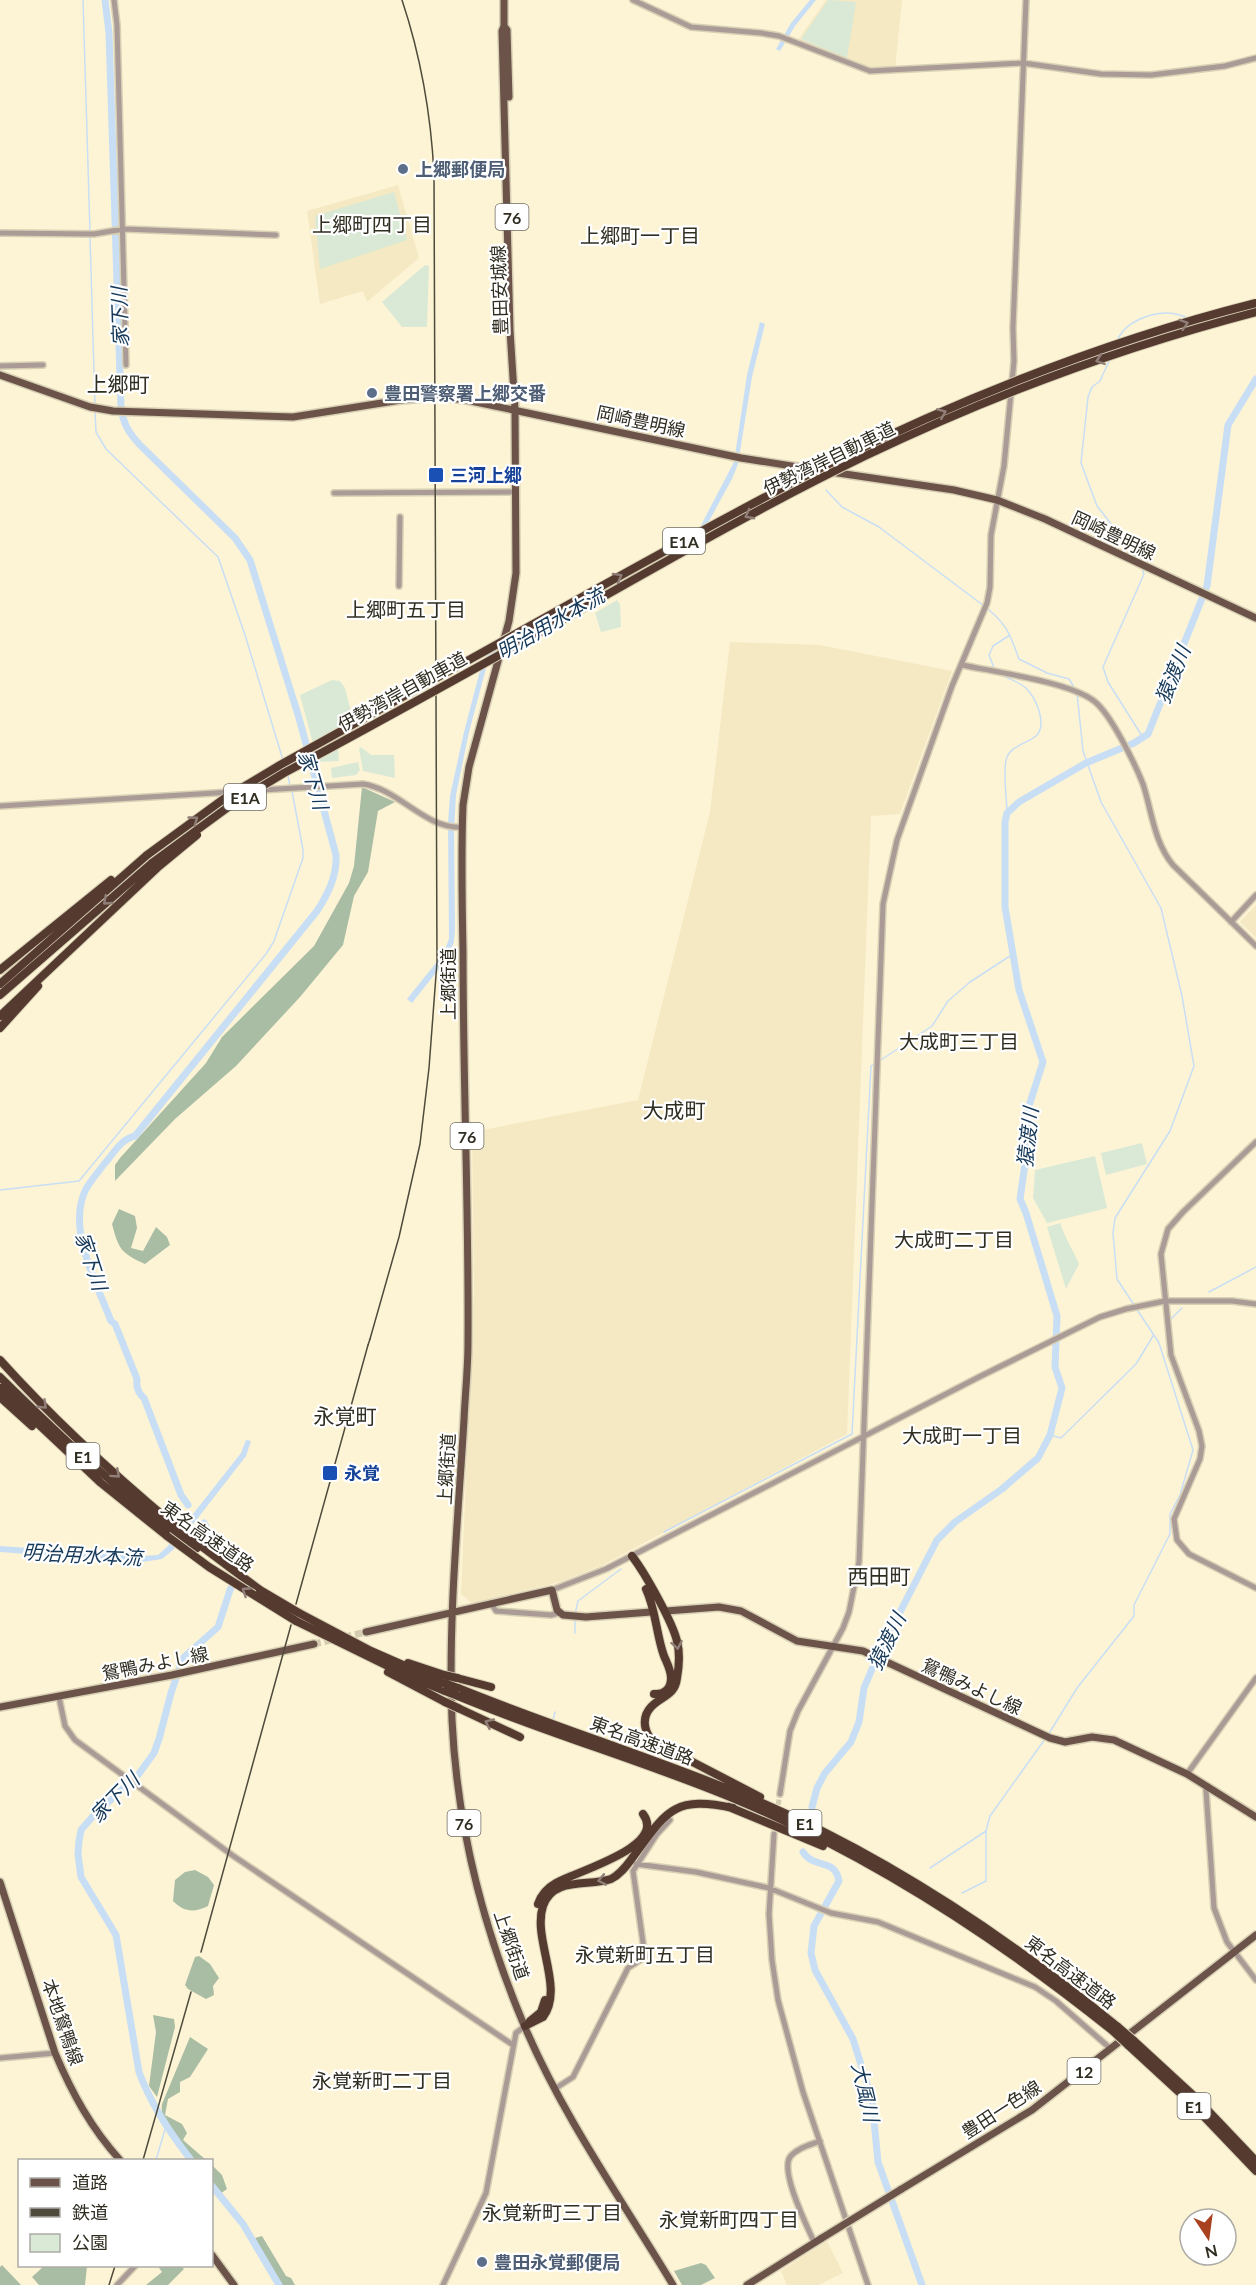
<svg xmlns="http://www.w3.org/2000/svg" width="1256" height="2285" font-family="Lato,'Noto Sans JP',sans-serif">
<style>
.built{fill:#f4e9c3}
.green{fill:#dae9d6}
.forest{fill:#a9bda4}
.water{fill:#c8def5}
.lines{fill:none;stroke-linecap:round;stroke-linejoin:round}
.stream{stroke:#c8def5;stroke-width:1.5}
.river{stroke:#c8def5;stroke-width:7}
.minor-tunnel{stroke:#d4ccb1;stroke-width:5;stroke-dasharray:5 2.5;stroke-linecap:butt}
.major-tunnel{stroke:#d4ccb1;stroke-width:7;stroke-dasharray:7 3.5;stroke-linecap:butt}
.minor-casing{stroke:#d8d0b5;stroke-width:8}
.major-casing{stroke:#d8d0b5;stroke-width:10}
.highway-casing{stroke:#d8d0b5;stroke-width:10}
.minor{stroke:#aa9b96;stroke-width:5}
.major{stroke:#6b534a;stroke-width:7}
.highway{stroke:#553a30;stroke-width:8}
.tram{stroke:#4f4b3c;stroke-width:1.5}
.rail{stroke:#4f4b3c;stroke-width:1.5}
.major-bridge-casing{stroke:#d8d0b5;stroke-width:10;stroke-linecap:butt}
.highway-bridge-casing{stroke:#d8d0b5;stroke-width:10;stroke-linecap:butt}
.major-bridge{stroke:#6b534a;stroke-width:7}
.highway-bridge{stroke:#553a30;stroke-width:8}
.oneway{stroke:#907f78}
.service-dot{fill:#5c6f8a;stroke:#fff;stroke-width:2}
.transit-dot{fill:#1a4fb4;stroke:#fff;stroke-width:2}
.labels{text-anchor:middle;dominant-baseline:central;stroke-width:4.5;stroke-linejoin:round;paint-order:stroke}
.shield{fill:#fff;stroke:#6e6c64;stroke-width:1.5}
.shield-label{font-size:16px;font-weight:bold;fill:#302d21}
.service-label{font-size:18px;font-weight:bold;fill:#4e5e75;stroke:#fff;text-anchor:start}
.street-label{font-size:18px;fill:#302d21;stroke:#fff}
.transit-label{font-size:18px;font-weight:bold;fill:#164399;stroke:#fff;text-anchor:start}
.neighbourhood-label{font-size:20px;fill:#302d21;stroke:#fff}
.water-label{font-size:20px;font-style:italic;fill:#163959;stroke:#fff}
.quarter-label{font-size:21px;fill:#302d21;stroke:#fff}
</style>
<rect width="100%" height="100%" fill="#fdf4d5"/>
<path class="built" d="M 826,0 L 902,0 L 895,70 L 871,68 L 857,64 L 798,40 Z
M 398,185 L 419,258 L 367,302 L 363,291 L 320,304 L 307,211 Z
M 730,642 L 820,645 L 952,671 L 900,814 L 871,816 L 847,1434 L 601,1566 L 560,1582 L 472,1603 L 461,1594 L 474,1291 L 472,1132 L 638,1100 L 710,812 Z
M 1256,905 L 1256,938 L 1240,922 Z
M 827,2241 L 843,2273 L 818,2285 L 787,2285 L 781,2271 Z"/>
<path class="green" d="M 828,0 L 856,2 L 847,58 L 801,39 Z
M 394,192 L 407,240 L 320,269 L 315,216 Z
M 425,265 L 429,266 L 427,327 L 402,327 L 382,302 Z
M 617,600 L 620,604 L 621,627 L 601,632 L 595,613 Z
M 332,680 L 340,681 L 345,688 L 354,723 L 337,730 L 339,761 L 318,762 L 300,695 Z
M 361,747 L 371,755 L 394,755 L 395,778 L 363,771 L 359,749 Z
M 358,762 L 360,770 L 356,775 L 332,778 L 331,768 Z
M 1142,1143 L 1147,1164 L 1106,1175 L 1101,1153 Z
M 1095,1156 L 1107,1208 L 1047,1223 L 1033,1198 L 1035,1170 Z
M 1060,1223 C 1065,1238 1073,1250 1079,1264 L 1066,1289 L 1047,1227 Z"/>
<path class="forest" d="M 362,787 L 395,802 L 378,811 L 368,872 L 354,896 L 343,945 L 300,997 L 236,1066 L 175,1119 L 115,1181 L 115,1165 L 120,1158 L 206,1063 L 222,1037 L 314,946 L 349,883 L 354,866 Z
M 119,1209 L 135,1216 L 137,1228 L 131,1248 L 143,1251 L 156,1227 L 167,1237 L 170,1245 L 145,1264 C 121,1253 119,1250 112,1224 Z
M 195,1870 L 208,1877 L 214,1885 L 208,1906 C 194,1913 184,1912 173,1901 L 175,1880 L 185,1872 Z
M 199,1956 L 210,1964 L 219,1978 L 213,1986 L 214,1995 L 206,1999 L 188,1989 L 185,1985 L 195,1957 Z
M 153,2015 L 174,2019 L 175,2027 L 157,2097 L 149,2086 L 156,2032 Z
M 190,2037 L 208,2049 L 190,2077 L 180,2082 L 180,2092 L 168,2099 L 165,2115 L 182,2124 L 187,2133 L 183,2140 L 206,2160 L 193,2160 C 181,2145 159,2125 162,2104 Z
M 212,2165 L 222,2175 L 227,2189 L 220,2194 L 212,2184 Z
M 262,2236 L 286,2276 L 291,2278 L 295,2285 L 281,2285 L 255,2238 Z
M 701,2263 L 706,2265 L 715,2278 L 701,2285 L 682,2285 L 674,2271 Z
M 2,2265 L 21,2285 L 0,2285 L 0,2267 Z
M 44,2266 L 87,2266 L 85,2285 L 39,2285 L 32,2277 Z
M 163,2266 L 181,2266 L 184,2269 L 168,2285 L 146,2285 L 162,2272 L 159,2268 Z"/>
<path class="water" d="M 810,0 L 816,0 L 795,26 L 780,51 L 776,49 L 791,23 Z
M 760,322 L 765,324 L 752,377 L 738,464 L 732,479 L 702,534 L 695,541 L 488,661 L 469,732 L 456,795 L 454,829 L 455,928 L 454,942 L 446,960 L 412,1003 L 407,999 L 443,954 L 449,939 L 448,823 L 450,796 L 464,732 L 482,663 L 488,653 L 698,531 L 734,462 L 747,375 Z
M 246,1440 L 251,1441 L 246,1456 L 173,1550 L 162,1559 L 142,1562 L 0,1552 L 0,1546 L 143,1556 L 158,1555 L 167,1547 L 241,1453 Z"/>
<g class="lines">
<path class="stream" d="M 83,0 L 90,233
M 90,237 L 95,406
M 1117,341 C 1124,322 1151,312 1169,313 C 1175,313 1182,316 1188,318
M 1110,359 L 1100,381 L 1092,387 L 1088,397 L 1081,463 L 1097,506 L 1138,558
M 95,411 L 96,432 L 106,449 L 218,557 L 245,635 L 283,760
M 826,490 L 842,507 L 879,527 L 984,606
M 1142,568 L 1144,574 L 1103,667 L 1108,682 L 1142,736
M 988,609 C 1008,626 1010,635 1019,659 L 1047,673 L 1069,679 L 1075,689
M 994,668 L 989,655 L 993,646 L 1010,635
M 1001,675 C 1010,679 1019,682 1026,688 C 1036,698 1047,723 1037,735 C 1029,743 1012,745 1007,757 C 1002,768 1007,799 1007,813
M 288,776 L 290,786
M 878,1062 L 932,1026 L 948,1001 L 970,982 L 1013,954
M 0,1190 L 79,1181 L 266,954 L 274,941 L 303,858 L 303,850 L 292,791
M 1209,1292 L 1256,1267
M 1170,1320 L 1182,1308
M 1050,1435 L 1061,1438 L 1136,1364 L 1153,1336
M 664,1532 L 852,1434 L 871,1066 L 874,1064
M 575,1614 L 578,1601 L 621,1569
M 575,1619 L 575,1633
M 553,1720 L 555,1712
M 1048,1735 L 1077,1688 L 1134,1616 L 1134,1605 L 1170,1534 L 1170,1514 L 1180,1495 L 1193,1450 L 1159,1343 L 1117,1279 L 1113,1233 L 1115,1218 L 1170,1131 L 1194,1066 L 1182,996 L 1161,908 L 1101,802 L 1083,751 L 1077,693
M 930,1868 L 986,1831 L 990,1816 L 1045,1739
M 962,1893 L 986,1881 L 986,1831
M 156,2160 L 166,2126"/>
<path class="river" d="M 105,0 L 109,33 L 121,407 C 123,424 129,433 140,445 L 235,538 L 250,560 L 299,718 L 336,855 C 337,876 328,894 317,911 L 135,1136 C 121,1139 114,1153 105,1163 C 99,1171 91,1180 86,1189 C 66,1228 97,1284 111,1321 L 115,1324 L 137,1379 C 136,1387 138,1393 144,1398 L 181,1495 L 188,1505
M 812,1807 L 817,1788 L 825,1773 L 851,1742 L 859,1722 L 864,1688 L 878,1655 L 937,1540 L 955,1522 L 1002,1489 L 1038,1458 L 1050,1435 L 1062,1388 L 1055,1367 L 1057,1316 L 1026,1213 L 1020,1199 L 1029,1136 L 1028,1109 L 1043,1062 L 1019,990 L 1005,907 L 1005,822 L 1007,813 L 1019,802 L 1086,763 L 1134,743 L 1148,734 L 1207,586 L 1228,425 L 1256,379
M 803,1852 C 814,1870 835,1857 839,1881 L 814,1926 L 811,1953 L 815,1970 L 853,2039 L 872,2100 L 878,2162 L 922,2285
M 191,2160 C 170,2133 151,2105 139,2072 L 116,1935 L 81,1877 L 78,1854 L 79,1841 L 81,1830 L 94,1815 L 138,1775 L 154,1753 L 159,1739 L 171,1693 L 183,1658 L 218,1627 L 230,1590 L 242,1568 L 237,1558 L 220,1552 L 204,1523
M 212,2186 L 243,2224 L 279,2285"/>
<path class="minor-tunnel" d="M 777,1812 L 780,1794"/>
<path class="major-tunnel" d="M 314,1644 L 366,1632"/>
<g class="minor-casing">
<path id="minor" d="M 114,0 L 117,25 L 126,365
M 633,0 L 691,27 L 761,33 L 779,36 L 870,71 L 1023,63 L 1101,74 L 1151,75 L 1225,66 L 1256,58
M 0,233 L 94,234 L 124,229 L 276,235
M 0,366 L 43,365
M 334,493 L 516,492
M 399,586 L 400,517
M 962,665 C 995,672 1069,682 1094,701 C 1111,714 1135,764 1143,784 C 1152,812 1154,842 1173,865 L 1256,946
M 0,806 L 363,784 C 399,789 426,830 462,827
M 1231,922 L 1256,895
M 1256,1142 L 1183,1212 L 1168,1229 L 1161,1254 L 1171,1355 L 1199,1431 L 1202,1446 L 1200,1459 L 1174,1519 L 1177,1540 L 1189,1554 L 1256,1588
M 552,1590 L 606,1569 L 979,1377 L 1100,1317 L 1126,1309 L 1165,1301 L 1232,1301 L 1256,1304
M 491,1603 L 496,1611 L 551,1615 L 559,1613
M 59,1697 L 65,1726 L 75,1740 L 232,1855 L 513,2045
M 1187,1774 L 1256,1678
M 1208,1786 L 1206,1790 L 1214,1908 L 1227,1942 L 1256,1980
M 780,1794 L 790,1731 L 798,1711 L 843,1628 L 849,1612 L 859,1562 L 883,904 L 897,840 L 952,686 L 987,603 L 990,587 L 991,535 L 1004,466 L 1014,361 L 1013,328 L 1026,0
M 774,1834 L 769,1914 L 772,1960 L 778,2000 L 803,2092 L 868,2285
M 636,1864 L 696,1872 L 769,1888 L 831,1913 L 878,1922 L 1035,1987 L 1056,2001 L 1111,2049
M 0,2058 L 55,2053
M 556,2088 L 573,2077 L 628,1968 L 645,1957 L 633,1871 L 657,1834 L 670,1820
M 814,2242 C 807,2226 780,2172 790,2157 C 797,2148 810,2145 820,2141
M 117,2285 L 135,2266
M 443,2285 L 486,2193 L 516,2033 L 525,2026"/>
</g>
<g class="major-casing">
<path id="major" d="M 504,0 L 504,26 L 502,31 L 510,330 L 515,409 L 516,573 L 509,621 L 469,767 L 463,805 C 461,854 462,903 463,951 C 463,1082 469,1213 468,1343 C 468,1369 465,1395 464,1420 C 458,1519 448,1620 452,1720 C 457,1825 483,1928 524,2025 C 563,2117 622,2200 673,2285
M 504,26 L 507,30 L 509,97
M 0,375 L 90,407 L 113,411 L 293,417 L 401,400 L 440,397 L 466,400 L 741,458 L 817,470
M 831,472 L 954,490 L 997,500 L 1045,519 L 1256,618
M 666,1611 L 719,1607 L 741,1611 L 797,1641 L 863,1651 L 1050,1738 L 1065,1742 L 1092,1737 L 1114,1740 L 1187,1774 L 1256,1817
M 366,1632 L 552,1590 L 557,1610 L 563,1615 L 586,1617 L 651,1612
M 0,1707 L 172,1675 L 314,1644
M 0,1882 L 55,2053 C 72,2093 91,2128 120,2160
M 900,2190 L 1032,2110 L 1256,1935
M 212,2255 L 234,2285
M 747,2285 L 822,2238"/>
</g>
<g class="highway-casing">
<path id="highway" d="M 0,970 L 111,880
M 0,984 L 147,855
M 0,995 L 152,863
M 0,1016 L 157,868
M 0,1028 L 38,986
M 0,1360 C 53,1419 112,1473 173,1524 C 201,1547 231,1568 260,1590
M 0,1377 C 62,1438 125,1498 197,1548
M 0,1388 L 101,1483 L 167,1536
M 0,1397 L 32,1426
M 632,1556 C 645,1573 672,1621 677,1641 C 680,1653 679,1667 677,1678 C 675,1696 661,1696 651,1707 C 640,1719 645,1736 656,1743 L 760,1797
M 646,1589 C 656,1610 656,1634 664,1656 C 667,1663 671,1670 671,1678 C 671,1689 664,1695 654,1694
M 299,1613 L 371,1651 L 444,1683
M 296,1621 L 406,1675 L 445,1691
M 408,1663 L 444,1675
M 388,1672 L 445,1702
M 457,1678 L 491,1687
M 458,1688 C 553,1727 652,1757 748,1797 C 882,1853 1005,1935 1118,2027
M 458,1696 C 549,1734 644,1761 735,1799 C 872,1856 997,1938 1113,2031
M 458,1708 L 520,1737
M 729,1807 L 823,1846
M 538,1904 C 541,1895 547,1888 556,1883 C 574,1872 668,1847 643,1814
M 530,2021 L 541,2012 L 545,2000
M 525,2026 L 543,2017 C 565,1988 532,1939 543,1906 C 553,1876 589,1887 611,1879 C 621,1874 627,1865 633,1857 C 666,1812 673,1795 733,1808
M 1133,2040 L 1196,2098 L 1256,2161
M 1128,2045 L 1191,2103 L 1256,2171"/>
</g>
<use href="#minor" class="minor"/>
<use href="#major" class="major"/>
<use href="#highway" class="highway"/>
<path class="tram" d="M 368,1345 L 370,1339"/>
<path class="rail" d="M 370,1339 L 399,1237 L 420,1144 L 429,1068 L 437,962 L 434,174 C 431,115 421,57 402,0
M 296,1604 L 368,1345
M 201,1952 L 291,1625
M 143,2160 L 191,1992
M 109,2285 L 115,2266"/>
<g class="major-bridge-casing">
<path id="major-bridge" d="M 822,2238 L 900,2190"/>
</g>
<g class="highway-bridge-casing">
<path id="highway-bridge" d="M 147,855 L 225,798 L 280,765 C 396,701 511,636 627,572 C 694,535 761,498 829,464 C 965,397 1109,340 1256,303
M 152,863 L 231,805 L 284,773 C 378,723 471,671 564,619 C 663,563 762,506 865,456 C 990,396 1122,347 1256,312
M 157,868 L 197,835
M 167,1536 L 209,1567 L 296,1621
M 260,1590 L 299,1613
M 444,1675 L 457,1678
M 444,1683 L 458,1688
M 445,1691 L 458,1696
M 445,1702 L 458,1708
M 1118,2027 L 1133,2040
M 1113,2031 L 1128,2045"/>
</g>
<use href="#major-bridge" class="major-bridge"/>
<use href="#highway-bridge" class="highway-bridge"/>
</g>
<defs><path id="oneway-chevron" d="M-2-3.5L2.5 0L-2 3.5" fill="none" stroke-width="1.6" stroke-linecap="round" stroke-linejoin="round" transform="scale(1.5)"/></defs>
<g class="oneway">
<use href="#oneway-chevron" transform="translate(1184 324) rotate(-17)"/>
<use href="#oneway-chevron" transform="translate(1100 360) rotate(161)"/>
<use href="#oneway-chevron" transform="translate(942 413) rotate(-23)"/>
<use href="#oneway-chevron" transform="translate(749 515) rotate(152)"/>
<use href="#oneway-chevron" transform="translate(618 577) rotate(-29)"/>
<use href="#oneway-chevron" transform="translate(194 820) rotate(-36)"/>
<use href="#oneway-chevron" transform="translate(107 901) rotate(139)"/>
<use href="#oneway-chevron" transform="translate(43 1405) rotate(44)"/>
<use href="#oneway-chevron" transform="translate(116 1474) rotate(42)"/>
<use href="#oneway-chevron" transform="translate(246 1591) rotate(-147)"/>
<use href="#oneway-chevron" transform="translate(677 1645) rotate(80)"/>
<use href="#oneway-chevron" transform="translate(489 1723) rotate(-155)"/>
<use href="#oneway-chevron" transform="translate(602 1880) rotate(169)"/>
</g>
<g class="service-dot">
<circle cx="403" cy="169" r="6"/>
<circle cx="372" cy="393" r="6"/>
<circle cx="482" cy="2262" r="6"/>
</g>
<g class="transit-dot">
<rect x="428" y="467" width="16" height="16" rx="3"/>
<rect x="322" y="1465" width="16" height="16" rx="3"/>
</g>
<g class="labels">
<g class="shield">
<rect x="495.5" y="204" width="33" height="26" rx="4.5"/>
<rect x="663" y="528" width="42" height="26" rx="4.5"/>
<rect x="224" y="784" width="42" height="26" rx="4.5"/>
<rect x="450.5" y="1123" width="33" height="26" rx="4.5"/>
<rect x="66.5" y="1443" width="33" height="26" rx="4.5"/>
<rect x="447.5" y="1810" width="33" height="26" rx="4.5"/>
<rect x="788.5" y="1810" width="33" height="26" rx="4.5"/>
<rect x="1067.5" y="2058" width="33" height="26" rx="4.5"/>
<rect x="1177.5" y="2093" width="33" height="26" rx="4.5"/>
</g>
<g class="shield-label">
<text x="512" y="217">76</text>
<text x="684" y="541">E1A</text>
<text x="245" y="797">E1A</text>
<text x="467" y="1136">76</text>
<text x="83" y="1456">E1</text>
<text x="464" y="1823">76</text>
<text x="805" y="1823">E1</text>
<text x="1084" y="2071">12</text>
<text x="1194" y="2106">E1</text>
</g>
<g class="service-label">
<text x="415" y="169">上郷郵便局</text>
<text x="384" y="393">豊田警察署上郷交番</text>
<text x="494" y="2262">豊田永覚郵便局</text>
</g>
<g class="street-label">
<text transform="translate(499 290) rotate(-92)">豊田安城線</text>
<text transform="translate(641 421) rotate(12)">岡崎豊明線</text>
<text transform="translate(829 458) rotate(-26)">伊勢湾岸自動車道</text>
<text transform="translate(1114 535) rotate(25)">岡崎豊明線</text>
<text transform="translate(402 691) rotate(-29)">伊勢湾岸自動車道</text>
<text transform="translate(448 984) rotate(-90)">上郷街道</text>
<text transform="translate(446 1469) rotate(-87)">上郷街道</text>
<text transform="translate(208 1536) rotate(35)">東名高速道路</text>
<text transform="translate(155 1663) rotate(-11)">鴛鴨みよし線</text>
<text transform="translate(972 1686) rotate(25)">鴛鴨みよし線</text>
<text transform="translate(642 1740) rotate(20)">東名高速道路</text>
<text transform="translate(512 1945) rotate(71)">上郷街道</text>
<text transform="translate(1071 1972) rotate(37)">東名高速道路</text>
<text transform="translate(63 2022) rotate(71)">本地鴛鴨線</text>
<text transform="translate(1001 2109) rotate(-33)">豊田一色線</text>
</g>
<g class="transit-label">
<text x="450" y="475">三河上郷</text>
<text x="344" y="1473">永覚</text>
</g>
<g class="neighbourhood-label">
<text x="372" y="224">上郷町四丁目</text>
<text x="640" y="235">上郷町一丁目</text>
<text x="406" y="609">上郷町五丁目</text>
<text x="959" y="1041">大成町三丁目</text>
<text x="954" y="1239">大成町二丁目</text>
<text x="962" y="1435">大成町一丁目</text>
<text x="645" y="1954">永覚新町五丁目</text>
<text x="382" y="2080">永覚新町二丁目</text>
<text x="552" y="2212">永覚新町三丁目</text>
<text x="729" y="2219">永覚新町四丁目</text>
</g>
<g class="water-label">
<text transform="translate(119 317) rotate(-92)">家下川</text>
<text transform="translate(550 623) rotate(-30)">明治用水本流</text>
<text transform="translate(1172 674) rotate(-68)">猿渡川</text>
<text transform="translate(314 780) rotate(74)">家下川</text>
<text transform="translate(1027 1137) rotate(-84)">猿渡川</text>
<text transform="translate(92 1261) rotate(72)">家下川</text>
<text transform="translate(82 1554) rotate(3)">明治用水本流</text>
<text transform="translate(886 1641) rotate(-64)">猿渡川</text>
<text transform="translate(114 1797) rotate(-45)">家下川</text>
<text transform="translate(866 2092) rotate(77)">大風川</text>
</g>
<g class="quarter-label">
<text x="118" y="383">上郷町</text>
<text x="674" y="1109">大成町</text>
<text x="345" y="1415">永覚町</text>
<text x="879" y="1575">西田町</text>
</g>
</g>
<rect x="18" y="2159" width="195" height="108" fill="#ffffff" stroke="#acaba6" stroke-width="1.5"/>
<rect x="30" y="2178" width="30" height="9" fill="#6b534a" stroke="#acaba6" stroke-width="1.5"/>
<text x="72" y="2189" font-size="18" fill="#302d21">道路</text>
<rect x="30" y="2208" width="30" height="9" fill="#4f4b3c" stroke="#acaba6" stroke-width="1.5"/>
<text x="72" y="2219" font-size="18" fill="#302d21">鉄道</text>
<rect x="30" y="2234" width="30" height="18" fill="#dae9d6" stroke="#acaba6" stroke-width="1.5"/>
<text x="72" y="2249" font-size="18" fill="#302d21">公園</text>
<g transform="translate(1208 2237) rotate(167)"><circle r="28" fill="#ffffff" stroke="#acaba6" stroke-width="1.5"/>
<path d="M0-4.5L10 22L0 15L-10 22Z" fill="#a9411f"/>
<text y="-9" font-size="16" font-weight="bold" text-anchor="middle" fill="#302d21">N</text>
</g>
</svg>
